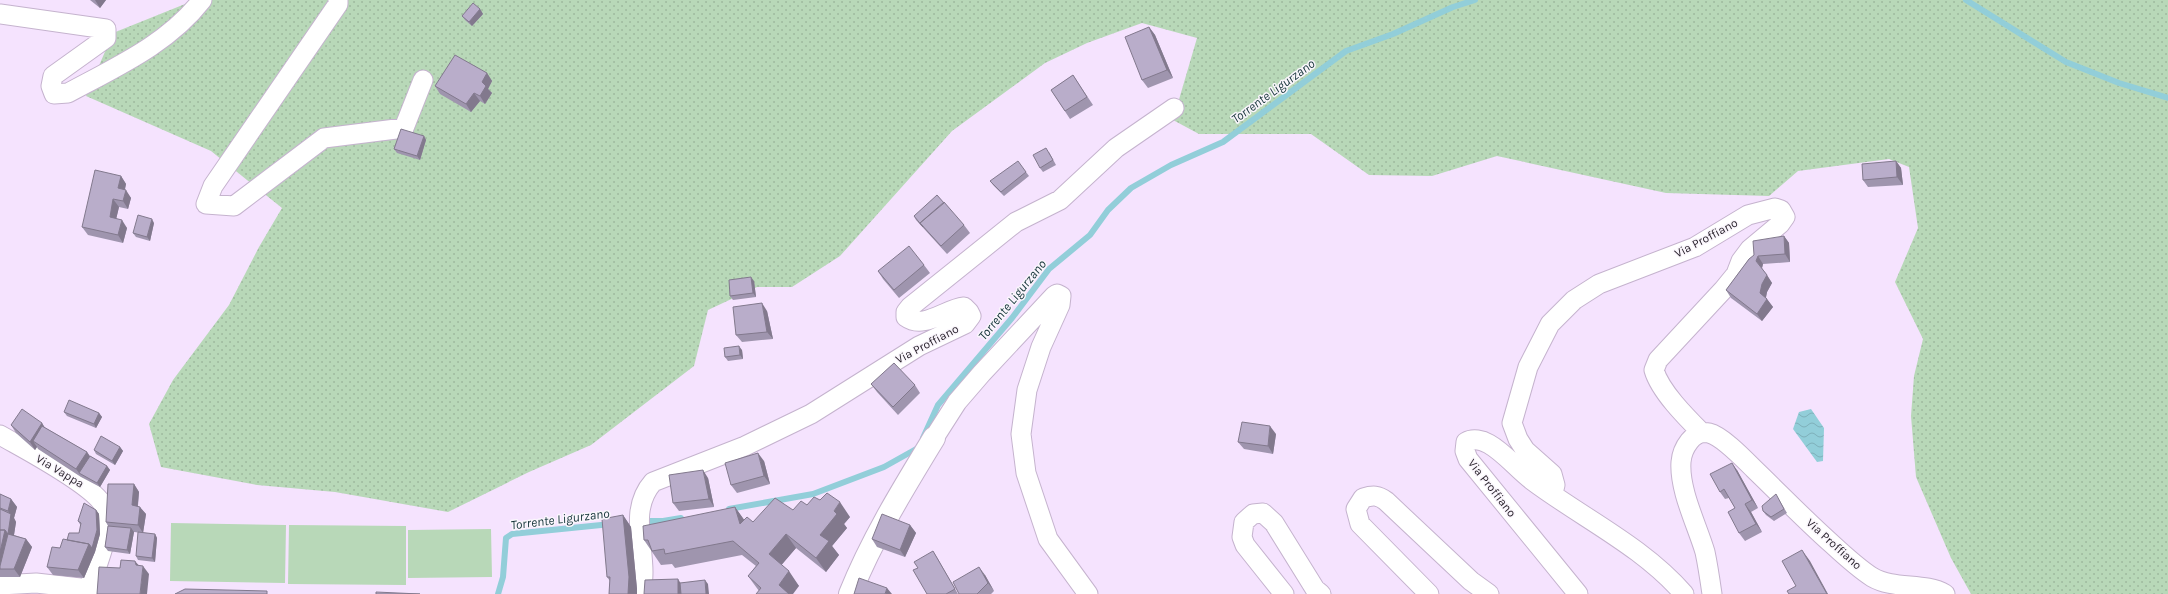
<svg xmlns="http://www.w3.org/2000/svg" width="2168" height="594" font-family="Karla,sans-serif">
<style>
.grass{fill:url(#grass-dots)}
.park{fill:#b8d8b8}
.water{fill:url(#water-waves)}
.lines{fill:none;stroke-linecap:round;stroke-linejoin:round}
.stream{stroke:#92ced9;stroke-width:6}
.minor-casing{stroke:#c5b3ce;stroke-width:21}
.tertiary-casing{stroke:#c5b3ce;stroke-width:24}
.minor{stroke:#fff;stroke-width:19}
.tertiary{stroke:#fff;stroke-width:22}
.wall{fill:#9f95ae}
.shaded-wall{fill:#82798d}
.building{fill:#b9adca;stroke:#82798d}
.labels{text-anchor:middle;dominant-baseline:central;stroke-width:3;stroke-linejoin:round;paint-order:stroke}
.street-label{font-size:12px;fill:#261f29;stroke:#faf6fc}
.water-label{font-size:13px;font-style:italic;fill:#143338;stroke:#faf6fc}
</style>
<defs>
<pattern id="grass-dots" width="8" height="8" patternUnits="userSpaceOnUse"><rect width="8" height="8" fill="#b8d8b8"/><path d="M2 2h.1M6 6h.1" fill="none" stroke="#9eb99e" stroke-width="1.8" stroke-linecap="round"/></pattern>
<pattern id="water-waves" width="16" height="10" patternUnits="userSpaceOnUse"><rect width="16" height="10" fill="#92ced9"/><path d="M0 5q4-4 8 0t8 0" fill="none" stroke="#7eb0ba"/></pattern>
</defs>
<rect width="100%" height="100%" fill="#f5e3fe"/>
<path class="grass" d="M 195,0 L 2168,0 L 2168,594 L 1971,594 L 1951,558 L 1916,477 L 1911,416 L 1914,376 L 1923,339 L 1895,282 L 1918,228 L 1909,167 L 1889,159 L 1798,171 L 1769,196 L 1666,193 L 1497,156 L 1432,176 L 1369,175 L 1311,134 L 1199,134 L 1173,120 L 1197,38 L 1142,23 L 1087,43 L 1045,63 L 952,131 L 840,256 L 792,287 L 757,287 L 708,310 L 694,366 L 591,445 L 529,472 L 448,512 L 335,492 L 257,485 L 161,467 L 149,424 L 173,380 L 229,305 L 259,247 L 282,208 L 211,151 L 86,96 L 113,33 Z"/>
<path class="park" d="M 171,523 L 286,525 L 285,583 L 170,581 Z
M 289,525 L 406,526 L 406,585 L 288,584 Z
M 491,529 L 492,577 L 408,578 L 408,530 Z"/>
<path class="water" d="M 1811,409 L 1824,428 L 1823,461 L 1817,462 L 1793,429 L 1799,412 Z"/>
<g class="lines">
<path class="stream" d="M 1966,0 L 2066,62 L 2119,83 L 2168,98
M 923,438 L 938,405 L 1012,318 L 1049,269 L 1090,235 L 1108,210 L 1131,188 L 1171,165 L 1223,142 L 1346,51 L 1393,34 L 1453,7 L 1475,0
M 729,509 L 813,494 L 884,467 L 918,448
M 646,521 L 663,521 L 681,518
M 498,594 L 503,577 L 506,538 L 512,534 L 611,524"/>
<g class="minor-casing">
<path id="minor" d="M 338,0 L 338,4 L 213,186 L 206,204 L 234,206 L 324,138 L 404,128 L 423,80
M 0,14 L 106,29 L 106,38 L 53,76 L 51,86 L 54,94 L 68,93 C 116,67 168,44 202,0
M 0,435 C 22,448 101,488 106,511 C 111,536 96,566 89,589 L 36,583 L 0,585
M 934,438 L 957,402 L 982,373 L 1054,296 L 1057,294 L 1061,296 L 1060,305 L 1041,347 L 1027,390 L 1021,434 L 1026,473 L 1048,539 L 1088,594
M 1553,493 L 1555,485 L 1552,474 L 1525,450 L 1518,439 L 1512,423 L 1528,367 L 1550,324 L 1574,300 L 1599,284 L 1695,247 L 1748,215 L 1775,208 L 1781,210 L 1785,217 L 1780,224 L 1750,249 L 1741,261 L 1736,274 L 1723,290 L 1658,360 L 1654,370 C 1660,391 1686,417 1702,433
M 642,594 C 642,587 643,579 643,572 C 643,541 630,508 653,482 L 745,446 L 811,414 L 919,346 L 965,324 L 971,316 L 969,312 L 964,307 C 945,309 924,330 906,317 L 906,312 L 910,307 L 1016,222 L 1060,200 L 1116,148 L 1174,108
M 1284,594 L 1245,545 L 1242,537 L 1244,522 L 1253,514 L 1263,513 L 1274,523 L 1315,589 L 1321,594
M 1429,594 L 1360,524 L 1356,509 L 1363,498 C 1373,495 1378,495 1386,501 L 1471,581 L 1489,594
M 1578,594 L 1468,459 L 1465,451 L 1466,442 C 1473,438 1482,440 1489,444 C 1505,453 1518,470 1533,481 C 1584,519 1642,546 1684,594
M 1712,594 C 1710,580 1708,566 1705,552 C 1697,525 1679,490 1681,462 C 1682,449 1693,429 1709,433 C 1722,436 1744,459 1754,469 C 1780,494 1805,520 1832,544 C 1845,556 1858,568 1872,577 C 1894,590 1924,582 1945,594"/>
</g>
<g class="tertiary-casing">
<path id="tertiary" d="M 850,594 C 872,539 903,489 934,438"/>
</g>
<use href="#minor" class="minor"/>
<use href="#tertiary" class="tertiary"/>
</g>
<path class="wall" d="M 90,0 L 106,0 L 100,8 Z
M 480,9 L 483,14 L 472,26 L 465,20 L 462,16 Z
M 1149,27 L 1155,35 L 1173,78 L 1148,88 L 1142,80 Z
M 487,73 L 492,81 L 488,89 L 492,93 L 485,104 L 480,101 L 471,112 L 440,94 L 435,86 Z
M 1073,75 L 1093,105 L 1070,119 L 1051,90 Z
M 424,136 L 426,140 L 420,160 L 397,153 L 394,149 Z
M 1049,152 L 1056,165 L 1043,172 L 1040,168 Z
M 1896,161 L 1901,168 L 1903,185 L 1868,187 L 1863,180 Z
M 1026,172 L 1029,176 L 1004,196 L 993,185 L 990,181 Z
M 121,176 L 126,184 L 125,190 L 131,198 L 128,209 L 119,207 L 116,219 L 127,228 L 123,243 L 88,235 L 82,227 Z
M 914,216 L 964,225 L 970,233 L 947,254 L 916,220 Z
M 154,223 L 150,241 L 136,237 L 133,233 Z
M 1784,236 L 1789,243 L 1790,262 L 1763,264 L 1762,268 L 1772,283 L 1767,292 L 1766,298 L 1773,307 L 1762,321 L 1731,298 L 1726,290 L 1749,259 Z
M 924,265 L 930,273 L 899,298 L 883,279 L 878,271 Z
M 754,281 L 756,297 L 733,300 L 730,296 Z
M 767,311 L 773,339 L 742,342 L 736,335 Z
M 742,350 L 743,359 L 728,361 L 725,357 Z
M 871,384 L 915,385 L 920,393 L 898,415 L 877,392 Z
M 64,412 L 99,413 L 102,417 L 96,428 L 67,416 Z
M 42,423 L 44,427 L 87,452 L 90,456 L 107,466 L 110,470 L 100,487 L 81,477 L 38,449 L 37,447 L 35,450 L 16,433 L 11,425 Z
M 1276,434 L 1273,454 L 1244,449 L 1238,442 Z
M 120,447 L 123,451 L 115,465 L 96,454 L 94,450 Z
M 764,461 L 770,484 L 737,493 L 731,485 Z
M 1737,470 L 1758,508 L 1751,512 L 1762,532 L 1745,541 L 1739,533 L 1735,508 L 1729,498 L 1725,499 L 1720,492 Z
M 708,478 L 714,507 L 679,511 L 673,503 Z
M 134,484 L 139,492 L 138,506 L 146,514 L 143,533 L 134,532 L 130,554 L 108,551 L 105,547 L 108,526 L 106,522 Z
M 0,494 L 11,499 L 17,507 L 14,518 L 16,522 L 14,535 L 26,539 L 32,547 L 20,577 L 0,577 Z
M 1778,498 L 1787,513 L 1774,521 L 1766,515 L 1763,511 Z
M 807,505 L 850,517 L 844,524 L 847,528 L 832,546 L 839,555 L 826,572 L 796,548 L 781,565 L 799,586 L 759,591 L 748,576 L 756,566 L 742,555 L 675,568 L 672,564 L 661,565 L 644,540 L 735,507 L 744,520 L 753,522 L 793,510 Z
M 96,510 L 99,514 L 100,534 L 95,552 L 84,578 L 53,575 L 47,567 L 60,548 L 67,540 L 79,533 L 81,526 L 78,521 Z
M 623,515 L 631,527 L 637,589 L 637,594 L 609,594 L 610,581 L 607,577 Z
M 910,525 L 916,533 L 905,557 L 877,547 L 872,539 Z
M 155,534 L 157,538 L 155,562 L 138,560 L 136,556 Z
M 933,551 L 938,559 L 958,594 L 927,594 L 918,568 Z
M 985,575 L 994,591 L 991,594 L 959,594 Z"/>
<path class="shaded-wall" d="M 95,0 L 106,0 L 100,8 Z
M 480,9 L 483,14 L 472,26 L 469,22 Z
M 1149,27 L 1155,35 L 1173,78 L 1167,70 Z
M 487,73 L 492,81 L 488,89 L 492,93 L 485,104 L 480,96 L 482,82 Z
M 474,93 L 480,101 L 471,112 L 466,104 Z
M 424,136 L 426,140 L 420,160 L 417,156 Z
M 1896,161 L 1901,168 L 1903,185 L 1897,177 Z
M 121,176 L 126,184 L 123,196 L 118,188 Z
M 126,190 L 131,198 L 128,209 L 123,201 Z
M 113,199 L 119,207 L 115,224 L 110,217 Z
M 152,219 L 154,223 L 150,241 L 147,237 Z
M 122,220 L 127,228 L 123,243 L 118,235 Z
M 1784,236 L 1789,243 L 1790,262 L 1785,254 Z
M 1758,256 L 1763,264 L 1762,268 L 1756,261 Z
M 1767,275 L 1772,283 L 1767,292 L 1765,301 L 1760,293 L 1762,284 Z
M 751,277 L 754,281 L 756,297 L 753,293 Z
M 1767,299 L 1773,307 L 1762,321 L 1757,314 Z
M 762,303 L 767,311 L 773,339 L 767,332 Z
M 739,346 L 742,350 L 743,359 L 740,355 Z
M 99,413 L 102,417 L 96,428 L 94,424 Z
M 42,423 L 47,431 L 33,441 L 37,447 L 35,450 L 30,442 Z
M 1270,426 L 1276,434 L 1273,454 L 1268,446 Z
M 120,447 L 123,451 L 115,465 L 112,461 Z
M 87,452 L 92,460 L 79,473 L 76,469 Z
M 758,453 L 764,461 L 770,484 L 764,476 Z
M 1732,463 L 1737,470 L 1758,508 L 1752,500 Z
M 107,466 L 110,470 L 100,487 L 97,483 Z
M 703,470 L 708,478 L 714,507 L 709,499 Z
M 134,484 L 139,492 L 137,513 L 132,505 Z
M 11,499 L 17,507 L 14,518 L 16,522 L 13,541 L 0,569 L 0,552 L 5,530 L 10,515 L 8,511 Z
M 840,502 L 850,517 L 844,524 L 847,528 L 832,546 L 839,555 L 826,572 L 816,558 L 820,535 L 834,511 Z
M 1745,504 L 1751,512 L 1762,532 L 1756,524 Z
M 140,507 L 146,514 L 143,533 L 138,525 Z
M 735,507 L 745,521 L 740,524 Z
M 96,510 L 99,514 L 100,534 L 95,552 L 84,578 L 78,570 Z
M 623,515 L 631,527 L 637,589 L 637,594 L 628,594 Z
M 910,525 L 916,533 L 905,557 L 900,550 Z
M 131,528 L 134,532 L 130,554 L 127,550 Z
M 155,534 L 157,538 L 155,562 L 152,558 Z
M 786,534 L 796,548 L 779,568 L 769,554 Z
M 26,539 L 32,547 L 20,577 L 14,569 Z
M 1802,550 L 1810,561 L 1828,594 L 1827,594 Z
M 135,561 L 141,568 L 136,565 Z
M 143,566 L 149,574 L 147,594 L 140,594 Z
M 979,567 L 985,575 L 994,591 L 988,583 Z
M 789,571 L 799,586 L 793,594 L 785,594 L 779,585 Z
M 678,579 L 683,587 L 683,594 L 678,594 Z
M 705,580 L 708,584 L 709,594 L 706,594 Z
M 887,588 L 892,594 L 885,594 Z"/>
<path class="building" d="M 473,3 L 480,9 L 469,22 L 462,16 Z
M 1149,27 L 1167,70 L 1142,80 L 1125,37 Z
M 455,55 L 487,73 L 482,82 L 486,86 L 480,96 L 474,93 L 466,104 L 435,86 Z
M 1073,75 L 1087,97 L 1065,111 L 1051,90 Z
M 401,129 L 424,136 L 417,156 L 394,149 Z
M 1046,148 L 1053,160 L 1040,168 L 1033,155 Z
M 1018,161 L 1026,172 L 1001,192 L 990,181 Z
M 1896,161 L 1897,177 L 1863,180 L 1862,164 Z
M 95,170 L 121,176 L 118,188 L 126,190 L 123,201 L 113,199 L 110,217 L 122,220 L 118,235 L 82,227 Z
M 937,195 L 944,203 L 920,223 L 923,227 L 914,216 Z
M 944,202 L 964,225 L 941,246 L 920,223 Z
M 138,215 L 152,219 L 147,237 L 133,233 Z
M 1784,236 L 1785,254 L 1758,256 L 1756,261 L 1767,275 L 1762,284 L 1760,293 L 1767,299 L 1757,314 L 1726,290 L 1749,259 L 1754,255 L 1753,241 Z
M 909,246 L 924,265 L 894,290 L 878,271 Z
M 751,277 L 753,293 L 730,296 L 729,280 Z
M 762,303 L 767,332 L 736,335 L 733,307 Z
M 739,346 L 740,355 L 725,357 L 724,348 Z
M 894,363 L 915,385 L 893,407 L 871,384 Z
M 69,400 L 99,413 L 94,424 L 64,412 Z
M 22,409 L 42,423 L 30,442 L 11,425 Z
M 1242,422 L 1270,426 L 1268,446 L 1238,442 Z
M 42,426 L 87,452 L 76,469 L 33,441 Z
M 101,436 L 120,447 L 112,461 L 94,450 Z
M 758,453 L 764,476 L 731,485 L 725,463 Z
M 90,456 L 107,466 L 97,483 L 79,473 Z
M 1732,463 L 1752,500 L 1745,504 L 1756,524 L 1739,533 L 1728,512 L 1735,508 L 1724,489 L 1720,492 L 1710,474 Z
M 703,470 L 709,499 L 673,503 L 669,475 Z
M 108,484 L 134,484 L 132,505 L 140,507 L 138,525 L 106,522 Z
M 827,493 L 840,502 L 834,511 L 837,514 L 820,535 L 829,541 L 816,558 L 786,534 L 769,554 L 789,571 L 779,585 L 789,594 L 756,594 L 761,588 L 748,576 L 759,563 L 733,541 L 665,554 L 664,549 L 652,551 L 648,540 L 644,540 L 643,526 L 735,507 L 740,524 L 747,517 L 753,522 L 775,498 L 793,510 L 801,501 L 807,505 L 814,497 L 820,500 Z
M 0,494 L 11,499 L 8,511 L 0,508 Z
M 1776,494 L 1784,509 L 1771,517 L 1763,511 L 1762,506 Z
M 84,503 L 96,510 L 97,530 L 92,548 L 89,544 L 67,540 L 69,533 L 79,533 L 81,523 L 78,521 Z
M 0,509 L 11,514 L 8,534 L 5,530 L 0,530 Z
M 882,514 L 910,525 L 900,550 L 872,539 Z
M 623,515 L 629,577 L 628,594 L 609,594 L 610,577 L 607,577 L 602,519 Z
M 108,526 L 131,528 L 127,550 L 105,547 Z
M 0,530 L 5,530 L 0,552 Z
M 138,532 L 155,534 L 152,558 L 136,556 Z
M 8,534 L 26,539 L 14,569 L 0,569 L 0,566 Z
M 63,539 L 89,544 L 78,570 L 47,567 L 52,547 L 60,548 Z
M 1802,550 L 1827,594 L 1789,594 L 1787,591 L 1796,586 L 1782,561 Z
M 933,551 L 955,589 L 946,594 L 927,594 L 913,570 L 918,568 L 914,562 Z
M 121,560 L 135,561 L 136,565 L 143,566 L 140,594 L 97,594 L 99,567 L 120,568 Z
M 979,567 L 988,583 L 977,594 L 959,594 L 953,582 Z
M 859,578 L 887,588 L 885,594 L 854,594 Z
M 678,579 L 678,594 L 644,594 L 645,580 Z
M 705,580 L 706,594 L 681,594 L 680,583 Z
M 185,589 L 267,591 L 267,594 L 175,594 Z
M 376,592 L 420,594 L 376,594 Z"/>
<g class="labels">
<g class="street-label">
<text transform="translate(1706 238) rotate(-28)">Via Proffiano</text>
<text transform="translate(927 344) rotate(-28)">Via Proffiano</text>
<text transform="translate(60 471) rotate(31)">Via Vappa</text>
<text transform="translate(1492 488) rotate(52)">Via Proffiano</text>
<text transform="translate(1834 544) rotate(42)">Via Proffiano</text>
</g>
<g class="water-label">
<text transform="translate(1273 91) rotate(-36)">Torrente Ligurzano</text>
<text transform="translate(1012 300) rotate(-51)">Torrente Ligurzano</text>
<text transform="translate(560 519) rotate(-7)">Torrente Ligurzano</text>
</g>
</g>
</svg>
